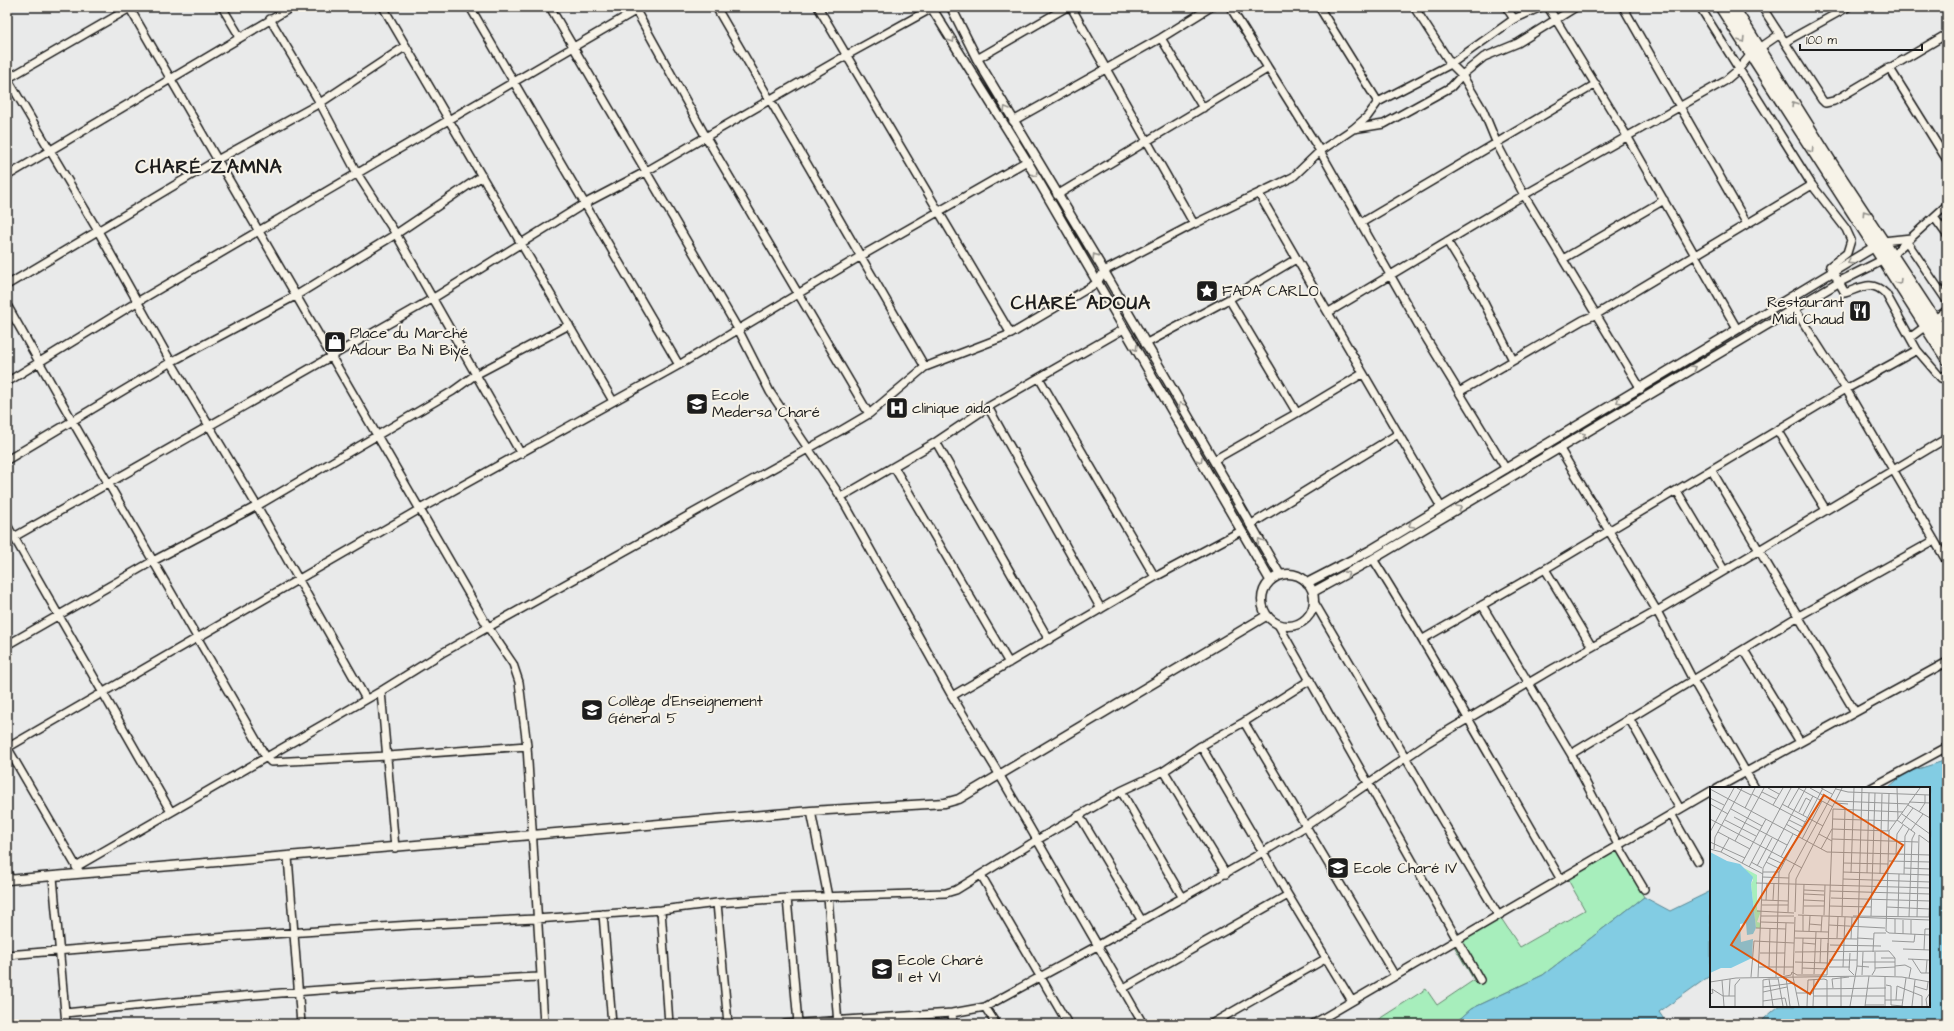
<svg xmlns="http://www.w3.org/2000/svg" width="1954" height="1031" font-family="'Architects Daughter',sans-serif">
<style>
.green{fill:#a7eebc;stroke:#62856c}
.water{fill:#82cce3;stroke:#598693}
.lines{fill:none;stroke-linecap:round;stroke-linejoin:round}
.minor-casing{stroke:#1c1c1c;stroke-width:10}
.tertiary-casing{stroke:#1c1c1c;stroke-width:11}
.trunk-casing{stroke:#1c1c1c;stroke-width:14}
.minor{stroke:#f7f3e8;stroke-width:7}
.tertiary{stroke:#f7f3e8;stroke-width:8}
.trunk{stroke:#f7f3e8;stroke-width:11}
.oneway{stroke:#94928c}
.labels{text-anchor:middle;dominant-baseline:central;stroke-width:4;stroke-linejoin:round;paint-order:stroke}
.poi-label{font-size:15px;fill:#1c1c1c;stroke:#f7f3e8;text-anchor:start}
.district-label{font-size:19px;font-weight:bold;letter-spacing:1px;fill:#1c1c1c;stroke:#f7f3e8}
.inset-road{fill:none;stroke:#979898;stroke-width:1}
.view{fill:#de560d;fill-opacity:0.15;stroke:#de560d;stroke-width:2}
.inset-edge{fill:none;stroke:#1c1c1c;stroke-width:2}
</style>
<rect width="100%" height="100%" fill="#e9eaea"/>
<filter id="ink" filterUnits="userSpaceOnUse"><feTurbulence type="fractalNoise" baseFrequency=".025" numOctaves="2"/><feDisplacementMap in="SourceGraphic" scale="8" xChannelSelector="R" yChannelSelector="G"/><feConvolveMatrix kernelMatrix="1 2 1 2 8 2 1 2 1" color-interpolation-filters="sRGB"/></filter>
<g filter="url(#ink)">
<path class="green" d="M 1617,850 L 1644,897 L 1543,975 L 1471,1009 L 1454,1024 L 1371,1024 L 1426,989 L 1437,1005 L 1474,980 L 1454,946 L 1501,918 L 1520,947 L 1585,910 L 1567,878 Z"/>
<path class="water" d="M 1947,760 L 1947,1024 L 1758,1024 L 1779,1006 L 1929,1006 L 1929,788 L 1888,788 L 1905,773 Z
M 1711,891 L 1711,975 L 1659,1012 L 1667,1024 L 1454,1024 L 1471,1009 L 1543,975 L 1644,897 L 1670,911 Z"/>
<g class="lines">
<g class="minor-casing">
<path id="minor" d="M 129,7 L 488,627 L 513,664 L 519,682 L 527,746 L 544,1024
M 222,7 L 240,37
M 383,7 L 613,401
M 470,7 L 679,365
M 550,7 L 738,329 L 770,392 L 841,497 L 952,696 L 999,774 L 1143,1024
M 634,7 L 706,137 L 869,414
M 716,7 L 925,367
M 818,7 L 1011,334
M 1071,7 L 1194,224
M 1230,7 L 1320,151 L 1423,333 L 1506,469
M 1319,7 L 1378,102
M 1414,7 L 1451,64 L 1462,75 L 1483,110 L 1497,144 L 1524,195 L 1641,389
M 1506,7 L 1514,19
M 1548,7 L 1627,136 L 1737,329
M 1623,7 L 1747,224
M 1700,7 L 1812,185 L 1846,229 L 1851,240 L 1847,253 L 1830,266 L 1845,293 C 1863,287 1872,280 1886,294 L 1917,350 L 1941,378 L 1947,374
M 1762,7 L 1822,100 L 1825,103 L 1834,101 L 1947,34
M 1945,7 L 1947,10
M 270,19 L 320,103 L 358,175 L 396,234 L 521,454
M 1161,38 L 1203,108
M 1785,42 L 1848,7
M 977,59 L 1067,7
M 1889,67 L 1947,160
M 7,78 L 98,231 L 171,362 L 257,506 L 366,699
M 7,79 L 130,8
M 1013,121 L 1161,38 L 1211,7
M 1353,129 L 1384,124 L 1451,87 L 1462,75 L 1484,57 L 1518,43 L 1576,7
M 7,176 L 292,7
M 1259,194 L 1441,507
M 1057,195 L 1267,69
M 1934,217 L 1947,235
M 1361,223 L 1596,84
M 1447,241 L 1480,295 L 1513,360
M 1883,241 L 1911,238
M 1907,242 L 1947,301
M 1892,255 L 1947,205
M 1563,259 L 1664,200
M 7,285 L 217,160 L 320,103 L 406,46
M 1229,299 L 1297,413
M 7,305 L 73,422 L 266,757 L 271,762 L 388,756 L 527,746
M 1794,308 L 1846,389 L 1947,562
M 1329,312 L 1524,195 L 1725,81 L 1739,69 L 1751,54 L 1780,34
M 1911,337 L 1947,310
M 1145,344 L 1229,299 L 1296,259
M 1039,378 L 1155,577
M 7,382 L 137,302 L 642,7
M 1459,392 L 1583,320 L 1597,314 L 1812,185
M 988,407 L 1101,609
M 1777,430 L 1826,510
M 936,442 L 1049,640
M 1560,449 L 1657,611 L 1693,680 L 1755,788
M 7,460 L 171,362 L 297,295 L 396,234 L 482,176
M 1214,460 L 1297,413 L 1362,374
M 894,467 L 1009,663
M 1712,471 L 1855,712
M 1677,491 L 1724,570
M 841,497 L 936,442 L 988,407 L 1124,329
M 7,525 L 171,812
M 1250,525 L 1398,434
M 7,541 L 432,299 L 584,204 L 645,172 L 847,55 L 934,7
M 1373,559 C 1439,664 1498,772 1560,878
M 1545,569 L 1592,647
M 1314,602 L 1498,915
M 1482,605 L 1571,754 L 1618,845 L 1644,889
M 1279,626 L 1480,980
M 1423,639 L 1545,569 L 1846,389 L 1917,350
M 7,645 L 153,561 L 257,506 L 453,391 L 475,375 L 569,325
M 1744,650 L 1800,742
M 381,691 L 395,848
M 952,696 L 1155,577 L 1241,531
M 1629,718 L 1680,809
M 1244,722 L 1395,976
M 1201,746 L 1288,895 L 1352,1001
M 7,747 L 79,871
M 7,748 L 420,509 L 679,365 L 861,256 L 1027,161
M 1571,754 L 1797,617 L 1933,541
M 1164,771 L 1226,874
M 1717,788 L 1947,662
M 1871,788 L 1947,747
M 1121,791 L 1183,898
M 811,811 L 828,897 L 838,1024
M 1671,814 L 1698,861
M 1079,815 L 1142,921
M 288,857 L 301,1024
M 76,867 L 381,691 L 442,653 L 840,431 L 869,414 L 925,367 L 1011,334 L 1097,283 L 1104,271 L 1194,224 L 1293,177 L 1320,151 L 1353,129 L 1367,117 L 1378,102 L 1451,64 L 1514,19 L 1541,7
M 7,872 L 11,880
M 981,875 L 1068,1024
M 53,877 L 66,1024
M 787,898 L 798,1023
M 717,903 L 728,1024
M 661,910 L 669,1024
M 603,914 L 612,1024
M 7,955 L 240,936 L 411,925 L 536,919 L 661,910 L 717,903 L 787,898 L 946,893 L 956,890 L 1037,840 L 1121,791 L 1164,771 L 1201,746 L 1244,722 L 1310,680
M 1122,989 L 1288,895
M 985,1007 L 996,1024
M 65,1013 C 223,996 382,984 540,977
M 952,1013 L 953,1024
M 785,1024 L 952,1013 L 985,1007 L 1097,946 L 1263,852 L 1306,826 L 1427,743 L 1554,668 L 1657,611 L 1947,438
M 1211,1024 L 1325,959
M 1313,1024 L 1711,791"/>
</g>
<g class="tertiary-casing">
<path id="tertiary" d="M 931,7 L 1027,161 L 1270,580
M 951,7 L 977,59 L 1104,271 L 1280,575
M1262 600a26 26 0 1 1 52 0a26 26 0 1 1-52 0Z
M 1307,583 L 1369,551 L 1879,244
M 1313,592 L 1373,559 L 1839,282 L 1887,258
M 7,880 L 811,811 L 945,803 L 959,799 L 1266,616"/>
</g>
<g class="trunk-casing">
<path id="trunk" d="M 1721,7 L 1947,359
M 1733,7 L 1833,166 L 1947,339"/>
</g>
<use href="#minor" class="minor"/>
<use href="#tertiary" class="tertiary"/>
<use href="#trunk" class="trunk"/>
</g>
<defs><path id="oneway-chevron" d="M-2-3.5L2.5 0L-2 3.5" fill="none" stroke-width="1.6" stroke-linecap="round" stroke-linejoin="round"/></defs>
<g class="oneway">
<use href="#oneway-chevron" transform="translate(952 40) rotate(58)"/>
<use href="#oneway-chevron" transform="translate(1742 40) rotate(58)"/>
<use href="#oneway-chevron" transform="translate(1794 104) rotate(-122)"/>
<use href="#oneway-chevron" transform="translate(1006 109) rotate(-121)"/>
<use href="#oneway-chevron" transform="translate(1811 150) rotate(57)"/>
<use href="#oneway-chevron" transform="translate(1035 174) rotate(60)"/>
<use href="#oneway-chevron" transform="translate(1865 213) rotate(-124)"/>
<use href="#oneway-chevron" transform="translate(1095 256) rotate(-122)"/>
<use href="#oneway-chevron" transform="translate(1850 262) rotate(148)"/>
<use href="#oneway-chevron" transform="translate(1899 282) rotate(58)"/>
<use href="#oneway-chevron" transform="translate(1135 348) rotate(59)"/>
<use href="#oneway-chevron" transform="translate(1694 368) rotate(-31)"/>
<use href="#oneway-chevron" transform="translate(1619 401) rotate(149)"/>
<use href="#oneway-chevron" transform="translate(1181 405) rotate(-121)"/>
<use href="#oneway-chevron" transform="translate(1583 435) rotate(-31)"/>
<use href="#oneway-chevron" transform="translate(1200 460) rotate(60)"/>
<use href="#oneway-chevron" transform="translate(1459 508) rotate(-31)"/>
<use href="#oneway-chevron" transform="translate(1411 525) rotate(149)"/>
<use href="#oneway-chevron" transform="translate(1260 541) rotate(-121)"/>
<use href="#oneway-chevron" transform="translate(1347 574) rotate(-28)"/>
</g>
</g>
<defs>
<g id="sight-square" transform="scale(1.15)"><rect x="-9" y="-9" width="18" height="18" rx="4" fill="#1c1c1c" stroke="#f7f3e8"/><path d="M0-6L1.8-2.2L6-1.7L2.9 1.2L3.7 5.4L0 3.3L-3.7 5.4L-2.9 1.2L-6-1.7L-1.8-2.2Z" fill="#fff"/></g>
<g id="restaurant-square" transform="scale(1.15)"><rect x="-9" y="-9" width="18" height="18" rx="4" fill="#1c1c1c" stroke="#f7f3e8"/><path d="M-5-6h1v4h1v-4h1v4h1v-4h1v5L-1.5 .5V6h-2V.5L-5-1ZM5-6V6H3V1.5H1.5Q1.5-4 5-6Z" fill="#fff"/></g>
<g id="shop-square" transform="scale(1.15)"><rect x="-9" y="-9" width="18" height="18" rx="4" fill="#1c1c1c" stroke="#f7f3e8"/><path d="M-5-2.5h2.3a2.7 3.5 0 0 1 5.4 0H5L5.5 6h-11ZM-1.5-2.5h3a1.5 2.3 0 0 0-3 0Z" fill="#fff"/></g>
<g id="school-square" transform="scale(1.15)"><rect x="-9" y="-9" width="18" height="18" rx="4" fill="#1c1c1c" stroke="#f7f3e8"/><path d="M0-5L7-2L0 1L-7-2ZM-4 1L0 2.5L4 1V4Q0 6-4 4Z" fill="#fff"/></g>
<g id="hospital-square" transform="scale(1.15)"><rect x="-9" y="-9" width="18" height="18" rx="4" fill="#1c1c1c" stroke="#f7f3e8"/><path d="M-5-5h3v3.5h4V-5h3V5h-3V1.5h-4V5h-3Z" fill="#fff"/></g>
</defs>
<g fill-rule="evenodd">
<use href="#sight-square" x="1207" y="291"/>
<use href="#restaurant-square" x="1860" y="311"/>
<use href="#shop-square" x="335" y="342"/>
<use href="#school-square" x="697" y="404"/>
<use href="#hospital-square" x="897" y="408"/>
<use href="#school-square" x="592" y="710"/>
<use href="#school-square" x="1338" y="868"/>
<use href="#school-square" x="882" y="969"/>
</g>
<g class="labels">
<g class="poi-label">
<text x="1222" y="291">FADA CARLO</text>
<text x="1844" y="302" text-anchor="end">Restaurant<tspan x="1844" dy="17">Midi Chaud</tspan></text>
<text x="350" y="333">Place du Marché<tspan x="350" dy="17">Adour Ba Ni Biyé</tspan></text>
<text x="712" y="395">Ecole<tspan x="712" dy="17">Medersa Charé</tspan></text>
<text x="912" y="408">clinique aida</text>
<text x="608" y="701">Collège d'Enseignement<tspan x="608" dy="17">Géneral 5</tspan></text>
<text x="1354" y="868">Ecole Charé IV</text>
<text x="898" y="960">Ecole Charé<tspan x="898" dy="17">II et VI</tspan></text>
</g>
<g class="district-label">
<text x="209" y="167">CHARÉ ZAMNA</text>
<text x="1081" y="303">CHARÉ ADOUA</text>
</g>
</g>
<g transform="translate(1710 787)">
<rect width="220" height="220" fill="#e9eaea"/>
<path d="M 34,81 L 47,88 L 47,123 L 51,124 L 47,135 L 51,136 L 51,141 L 46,141 L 41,97 L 43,93 Z" fill="#a7eebc"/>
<path d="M 0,65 L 17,74 L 30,77 L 43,90 L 41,97 L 46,141 L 43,147 L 37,148 L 36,136 L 30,137 L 31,155 L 43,152 L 42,171 L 21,181 L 11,181 L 0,186 Z" fill="#82cce3"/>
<path class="inset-road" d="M 27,1 L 41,8M 58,1 L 69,7M 88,1 L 123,20M 100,1 L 120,12M 111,1 L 122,7M 187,1 L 188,32M 210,1 L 179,44 L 176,144 L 179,146 L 220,148M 0,2 L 117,65 L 220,68M 126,2 L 138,5 L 220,8M 52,5 L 66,12M 42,7 L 95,35M 0,11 L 14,18M 126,14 L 199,17M 199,15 L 220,16M 125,16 L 138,17M 0,17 L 18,27M 72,17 L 113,39M 63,18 L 73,1M 198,18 L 220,31M 78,20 L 89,1M 35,21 L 45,1M 21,22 L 52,39M 123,22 L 193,25M 89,25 L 96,11 L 101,14M 209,25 L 215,16 L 215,8M 192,27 L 220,47M 93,28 L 103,9M 24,30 L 77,58M 0,32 L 92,81M 123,32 L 186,34M 15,33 L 46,49M 79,33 L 93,40M 187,33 L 205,46M 192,36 L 203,21M 76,37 L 90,45M 201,43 L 213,27M 178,44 L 179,7M 0,45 L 24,1M 8,45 L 40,62M 109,47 L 122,54M 209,48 L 220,56M 92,52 L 112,14M 122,52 L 208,55M 25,54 L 54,1M 0,55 L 35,71M 0,62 L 11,65 L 19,51M 4,62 L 5,50 L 32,1M 111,62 L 122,42 L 179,44M 11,65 L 53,87M 186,67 L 187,47 L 193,38M 58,70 L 73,77M 71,70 L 83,47M 179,74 L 220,75M 41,75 L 52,81M 56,75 L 70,82M 32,76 L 56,32M 133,76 L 178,77M 47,79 L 62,51M 39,80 L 81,1M 194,81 L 220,82M 53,85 L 69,85M 133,85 L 220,88M 141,86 L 144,1M 157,86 L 159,6M 170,87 L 172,7M 194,87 L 195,49 L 199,42M 52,90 L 79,91M 133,92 L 220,95M 46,96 L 220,101M 94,103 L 114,104M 120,104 L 220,107M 94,107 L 114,108M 121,111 L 220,114M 52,113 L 78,114M 56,113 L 57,96M 63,113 L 64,96M 94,113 L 114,114M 52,118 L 78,118M 94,119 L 114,119M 119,119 L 161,120M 177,120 L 219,122M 47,124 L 84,126M 78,125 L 79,87 L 126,1M 85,125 L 86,92 L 132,1M 93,127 L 94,97M 88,128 L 220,133M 114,128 L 115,98M 51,129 L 84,129M 132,129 L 135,22M 143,129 L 220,130M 161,129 L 165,6M 188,129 L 189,87M 85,130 L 83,190 L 89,219M 199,130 L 202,52 L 205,46M 207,130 L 209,48M 219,130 L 220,105M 51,135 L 84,136M 99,137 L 111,138M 119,138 L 175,141M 46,141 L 76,142M 85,144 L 118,145M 93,144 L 93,128M 99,144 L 100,129M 111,145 L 112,129M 185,146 L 185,132M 193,147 L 193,133M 201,147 L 201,133M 85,151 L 147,152M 127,151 L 128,129M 147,151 L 163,152M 141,152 L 142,130M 182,154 L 204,155 L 205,147M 93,156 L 105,157M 120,158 L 171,159M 193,162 L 220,163M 214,163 L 215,142 L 220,142M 85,165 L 179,164 L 185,171 L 185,189M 163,165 L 164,146 L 176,146M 50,166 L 75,166M 140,166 L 139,183 L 144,188M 171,171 L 185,171M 198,172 L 220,173M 202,172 L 211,186 L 216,186M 119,173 L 147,173M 217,173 L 216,186 L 220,186M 85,175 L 118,176M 152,175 L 185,175M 110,176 L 111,151M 147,179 L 159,180M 185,179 L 195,178 L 201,181 L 199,191M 49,180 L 84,180M 59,180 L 60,142M 119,180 L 140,180M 133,180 L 135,130M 92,181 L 117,182 L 118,156M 165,181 L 185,180M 92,187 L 93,151M 104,187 L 106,145M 74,188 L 76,136M 152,188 L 153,165M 162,188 L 165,183 L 165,165M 41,190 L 44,154 L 84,156M 48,190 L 53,81 L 96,1M 66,190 L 69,85 L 113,1M 71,190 L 81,188 L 82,185 L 87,188 L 117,188 L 123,22M 68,191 L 73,219M 76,191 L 80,219M 12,193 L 14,219M 0,195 L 26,191 L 159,189 L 192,190 L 220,195M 176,198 L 181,199 L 181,218 L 193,219M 204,199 L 217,203 L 218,195M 53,200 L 84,196M 123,201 L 122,192 L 139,190M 104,202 L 176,201M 53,205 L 77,200M 86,206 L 104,206M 0,207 L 3,206 L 2,202 L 13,209 L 25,209 L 25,219M 19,209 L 20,192M 25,209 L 25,198 L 30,192M 104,209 L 175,209M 175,213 L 193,213M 186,213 L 187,199 L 212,209 L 212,219M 53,214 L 75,211 L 77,219M 155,218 L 174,218M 53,219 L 53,193 L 59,192M 63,219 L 59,192 L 68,192M 97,219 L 98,193 L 114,192 L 117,193 L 117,219M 103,219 L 104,192M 131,219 L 131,190M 140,219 L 147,179 L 152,1M 155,219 L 159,189M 175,219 L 175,190M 192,219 L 196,191M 202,219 L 205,193M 217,219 L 216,212 L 220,206"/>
<path class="view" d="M 114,8 L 193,58 L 100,207 L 21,158 Z"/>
<rect width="220" height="220" class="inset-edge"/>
</g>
<rect width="1954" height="1031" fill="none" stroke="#f7f3e8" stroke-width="24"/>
<rect x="12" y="12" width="1930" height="1007" fill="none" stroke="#1c1c1c" stroke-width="1.5" filter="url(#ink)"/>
<path d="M1800 44v6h122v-6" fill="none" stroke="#1c1c1c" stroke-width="2"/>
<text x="1806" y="44" font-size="12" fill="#1c1c1c" stroke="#f7f3e8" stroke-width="3" paint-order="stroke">100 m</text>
</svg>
